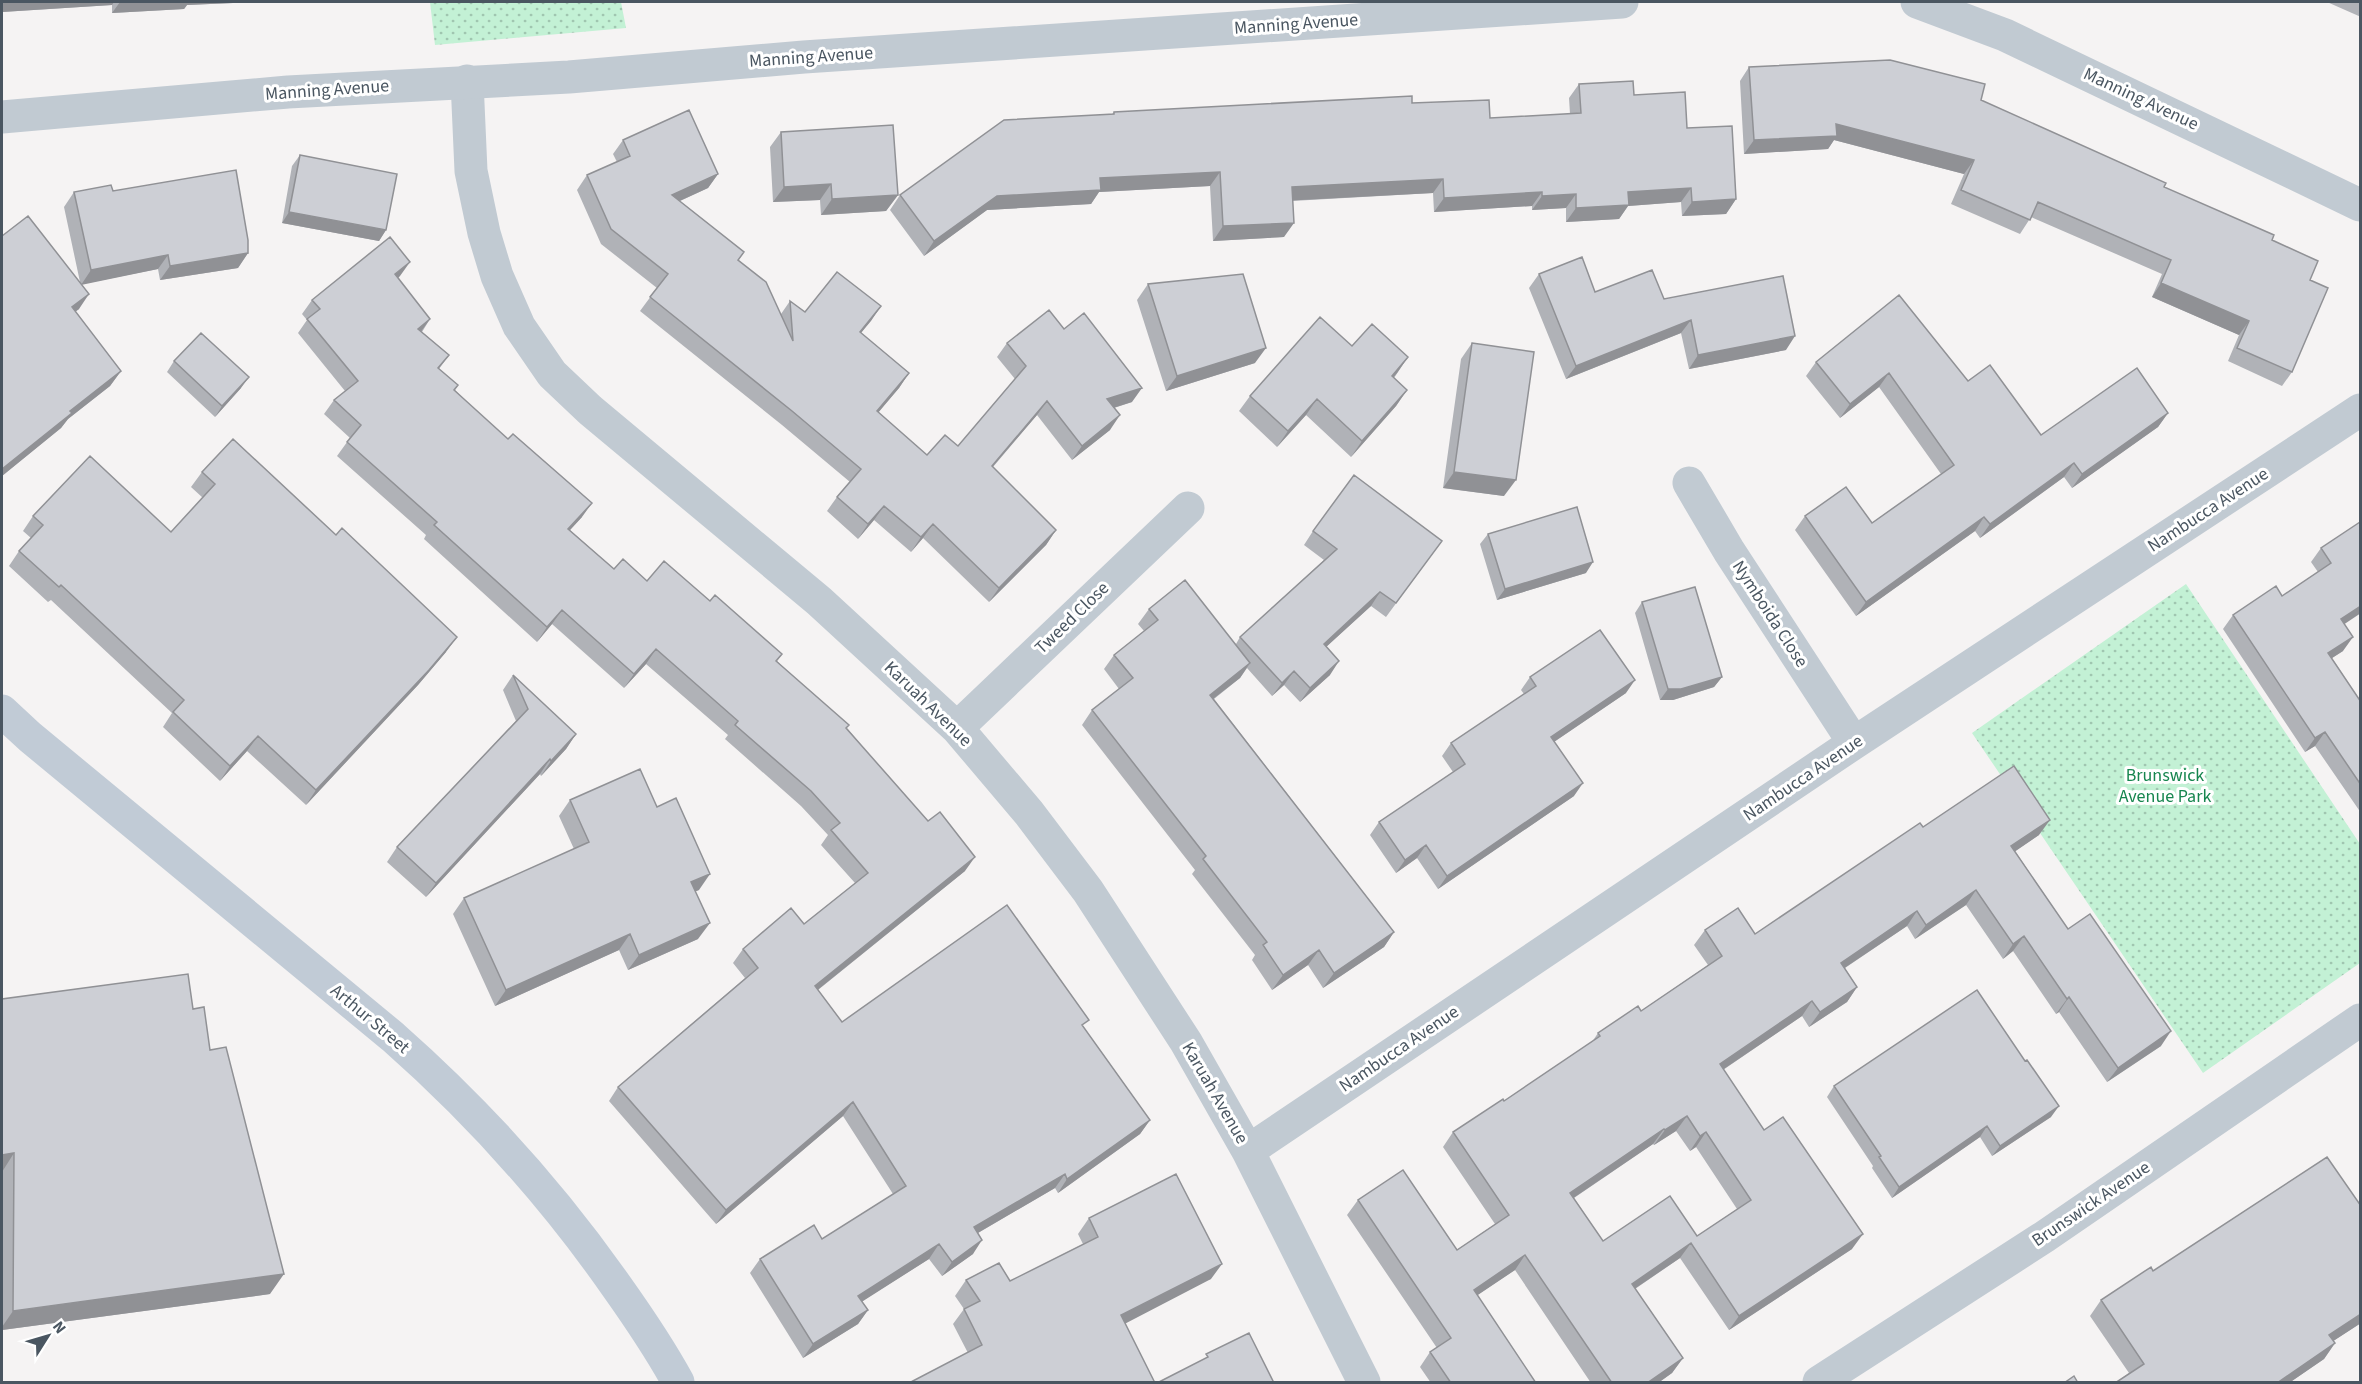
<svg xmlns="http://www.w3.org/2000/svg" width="2362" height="1384" font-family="'Source Sans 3',sans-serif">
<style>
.park{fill:url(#park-dots)}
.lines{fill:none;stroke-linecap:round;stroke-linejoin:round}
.minor{stroke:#c1cad2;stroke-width:33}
.tertiary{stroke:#c1cad2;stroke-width:33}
.secondary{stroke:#c1cbd6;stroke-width:33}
.wall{fill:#b0b2b7;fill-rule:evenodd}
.shaded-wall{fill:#909195}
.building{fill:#cdcfd5;stroke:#909195;stroke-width:1.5;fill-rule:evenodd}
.labels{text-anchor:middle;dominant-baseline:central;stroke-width:6;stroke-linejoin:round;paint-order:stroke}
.street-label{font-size:18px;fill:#4a5661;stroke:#fff}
.park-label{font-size:18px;fill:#17864f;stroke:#fff}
</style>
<defs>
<pattern id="park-dots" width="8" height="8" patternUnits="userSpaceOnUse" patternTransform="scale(1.5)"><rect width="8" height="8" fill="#c3f1d5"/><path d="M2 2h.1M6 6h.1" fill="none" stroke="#a0c6b0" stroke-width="1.8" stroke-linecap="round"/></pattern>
</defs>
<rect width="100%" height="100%" fill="#f5f3f3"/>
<path class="park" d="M 430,2 L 621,2 L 626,28 L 435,45 Z
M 2186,584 L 2360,844 L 2360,963 L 2203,1073 L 1972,733 Z"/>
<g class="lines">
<path class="minor" d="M 467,81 L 471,171 L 484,233 L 497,276 L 519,326 L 552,374 L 590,410 L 819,601 L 957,728 L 1029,813 L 1088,891 L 1186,1042 L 1248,1151 L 1364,1382
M 1689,483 L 1729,551 L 1854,743
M 957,728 L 1188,508
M 1248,1151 L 1854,743 L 2360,410
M 1819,1382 L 2044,1237 L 2360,1020"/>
<path class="tertiary" d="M 1917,2 L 2005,35 L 2360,205
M 2,117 L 288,92 L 569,77 L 804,57 L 1622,2"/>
<path class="secondary" d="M 2,711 L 30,737 L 393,1037 C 478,1112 552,1194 617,1287 C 639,1318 660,1349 678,1382"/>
</g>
<path class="wall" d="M 2,2 L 258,2 L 187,5 L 184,9 L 112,13 L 112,5 L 2,12 Z
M 2327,2 L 2361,2 L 2361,17 Z
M 1749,67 L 1981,100 L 2164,187 L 2272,240 L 2310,280 L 2292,372 L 2282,386 L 2228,361 L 2239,335 L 2152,297 L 2162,274 L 2031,217 L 2020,234 L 1951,204 L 1964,174 L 1834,140 L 1828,149 L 1744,154 L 1740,81 Z
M 1579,84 L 1634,95 L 1687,128 L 1736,199 L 1726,214 L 1682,216 L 1681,202 L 1628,206 L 1619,219 L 1566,222 L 1566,208 L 1532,210 L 1532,206 L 1434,212 L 1433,193 L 1292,201 L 1284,237 L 1213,241 L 1210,186 L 1099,192 L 1091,204 L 987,210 L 924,256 L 890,210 L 900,195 L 1112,114 L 1114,112 L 1412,103 L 1490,118 L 1570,114 L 1569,98 Z
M 781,132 L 898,195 L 886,211 L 821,215 L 820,200 L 773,202 L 770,147 Z
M 623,140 L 718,174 L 708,188 L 680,201 L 744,252 L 738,261 L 781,314 L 790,301 L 805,312 L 881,306 L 861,333 L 909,373 L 899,388 L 878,412 L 927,455 L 958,446 L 1015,379 L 997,357 L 1007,343 L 1064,329 L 1132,402 L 1114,408 L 1110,430 L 1072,460 L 1037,415 L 993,467 L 1056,530 L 1046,545 L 989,602 L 923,538 L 911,552 L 874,520 L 858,539 L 827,511 L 837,497 L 850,482 L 782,425 L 640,311 L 657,288 L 601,244 L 577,190 L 587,175 L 617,162 L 613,154 Z
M 300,155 L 386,230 L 379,241 L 282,223 L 292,166 Z
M 113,191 L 248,253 L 238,268 L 160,280 L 158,269 L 82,284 L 79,309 L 75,312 L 121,371 L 110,386 L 68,419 L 61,428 L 2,476 L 80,282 L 64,207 L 74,192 Z
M 1539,274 L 1595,292 L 1664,299 L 1786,350 L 1689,369 L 1681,333 L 1566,379 L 1529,288 Z
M 400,276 L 398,278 L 430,319 L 422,332 L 449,355 L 439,369 L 458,385 L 455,390 L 582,517 L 570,530 L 614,569 L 647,581 L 710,601 L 782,654 L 777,661 L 847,728 L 965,871 L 818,990 L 842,1022 L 1084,1028 L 1150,1120 L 1140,1134 L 1058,1193 L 1055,1188 L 978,1233 L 973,1254 L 942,1276 L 929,1259 L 862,1301 L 868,1310 L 858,1324 L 803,1358 L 750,1273 L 760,1259 L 822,1239 L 893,1194 L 843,1116 L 716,1224 L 609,1101 L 618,1087 L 745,978 L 733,963 L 743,949 L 804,924 L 855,883 L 821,845 L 828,835 L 801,806 L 725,739 L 728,735 L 646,664 L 624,688 L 552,624 L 537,642 L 424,539 L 426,535 L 337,456 L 350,438 L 324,414 L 334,400 L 345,391 L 298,333 L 307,320 L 302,314 L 312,300 Z
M 1148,284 L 1255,363 L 1166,391 L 1137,300 Z
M 1472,343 L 1504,496 L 1443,488 L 1461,359 Z
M 1352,346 L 1408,357 L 1394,378 L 1407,390 L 1396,406 L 1351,457 L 1306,415 L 1277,447 L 1239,411 L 1250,396 Z
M 174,361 L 241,388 L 215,417 L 167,372 Z
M 1816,362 L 1968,381 L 2041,435 L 2168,413 L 2158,427 L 2072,488 L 2064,477 L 1980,538 L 1975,531 L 1856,616 L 1795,530 L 1805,516 L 1872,523 L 1941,474 L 1879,387 L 1840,418 L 1806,376 Z
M 202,472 L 446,652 L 418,685 L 306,805 L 247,751 L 220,781 L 163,727 L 172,713 L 51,600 L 48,602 L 9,566 L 19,551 L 31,538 L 23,531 L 33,516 L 171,532 L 203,498 L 191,487 Z
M 2361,524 L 2344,624 L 2343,651 L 2332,658 L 2361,702 L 2361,813 L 2315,746 L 2305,752 L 2223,629 L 2233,615 L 2282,596 L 2318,572 L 2311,562 L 2321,548 Z
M 1313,531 L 1442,541 L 1386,617 L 1371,606 L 1326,647 L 1330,675 L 1300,702 L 1284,685 L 1272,696 L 1247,668 L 1240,678 L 1214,699 L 1394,932 L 1384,947 L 1323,988 L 1308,965 L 1272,990 L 1252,960 L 1255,955 L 1192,874 L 1195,870 L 1082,725 L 1092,710 L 1119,689 L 1104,669 L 1114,655 L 1144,631 L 1138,624 L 1149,609 L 1236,644 L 1240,637 L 1324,560 L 1304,545 Z
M 1488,534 L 1586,573 L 1497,600 L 1480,544 Z
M 1642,602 L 1722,677 L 1714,687 L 1673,700 L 1660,700 L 1635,613 Z
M 513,675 L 576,734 L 566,749 L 541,776 L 540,774 L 426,897 L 387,862 L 397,847 L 516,721 L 503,690 Z
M 1530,677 L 1626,693 L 1554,742 L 1574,796 L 1438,889 L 1417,858 L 1396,873 L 1370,835 L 1379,822 L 1453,772 L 1442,756 L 1451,743 L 1524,694 L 1521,690 Z
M 570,800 L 657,807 L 699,890 L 695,891 L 698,939 L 628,970 L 619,950 L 495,1006 L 453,914 L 464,898 L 574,849 L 559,816 Z
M 1923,827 L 2039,835 L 2015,851 L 2068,929 L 2161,1046 L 2107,1082 L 2059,1012 L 2056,1014 L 2013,951 L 2003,959 L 1966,905 L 1915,939 L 1907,926 L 1845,968 L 1857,987 L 1847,1002 L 1809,1027 L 1802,1016 L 1723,1070 L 1764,1130 L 1852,1249 L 1729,1330 L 1680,1258 L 1635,1289 L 1683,1358 L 1672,1373 L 1658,1383 L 1591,1383 L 1515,1270 L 1477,1295 L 1536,1383 L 1431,1383 L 1420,1367 L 1430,1352 L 1437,1348 L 1347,1215 L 1358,1200 L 1457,1250 L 1495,1224 L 1443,1147 L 1453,1132 L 1504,1101 L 1592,1042 L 1598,1033 L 1641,1011 L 1708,965 L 1694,945 L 1705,930 L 1755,934 ZM 1676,1131 L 1690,1151 L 1696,1147 L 1737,1209 L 1697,1236 L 1603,1241 L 1574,1198 L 1653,1144 L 1654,1145 Z
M 2,999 L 193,1009 L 210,1050 L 270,1294 L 2,1330 Z
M 1834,1086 L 2051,1117 L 1992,1156 L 1980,1137 L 1892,1198 L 1872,1168 L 1873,1166 L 1827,1097 Z
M 2361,1206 L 2361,1323 L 2333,1341 L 2335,1343 L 2324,1359 L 2289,1383 L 2115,1383 L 2129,1373 L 2090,1316 L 2101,1300 L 2153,1271 Z
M 1089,1218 L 1211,1279 L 968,1353 L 953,1324 L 964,1309 L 955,1296 L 966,1280 L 1010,1281 L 1083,1244 L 1078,1234 Z"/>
<path class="shaded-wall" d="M 2,2 L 114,2 L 112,5 L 2,12 Z
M 120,2 L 258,2 L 187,5 L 184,9 L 112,13 Z
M 1836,124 L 1974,160 L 1964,174 L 1834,140 L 1828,149 L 1744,154 L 1754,140 Z
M 1220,172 L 1210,186 L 1099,192 L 1091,204 L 987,210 L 924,256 L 934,241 L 997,196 L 1100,178 Z
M 718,174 L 708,188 L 662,209 L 672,195 Z
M 1443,179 L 1433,193 L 1282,201 L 1292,187 Z
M 831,184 L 820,200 L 773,202 L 784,187 Z
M 1691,188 L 1681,202 L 1628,206 L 1619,219 L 1566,222 L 1576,208 L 1628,192 Z
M 1542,192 L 1532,206 L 1434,212 L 1444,198 Z
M 1576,194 L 1566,208 L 1532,210 L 1542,196 Z
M 898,195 L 886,211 L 821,215 L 832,199 Z
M 1736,199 L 1726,214 L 1682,216 L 1692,202 Z
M 289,212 L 386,230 L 379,241 L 282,223 Z
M 1294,223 L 1284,237 L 1213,241 L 1223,226 Z
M 248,253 L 238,268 L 160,280 L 170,266 Z
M 168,255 L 158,269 L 81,285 L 91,270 Z
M 410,262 L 400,276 L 385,288 L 395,274 Z
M 2161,283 L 2249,321 L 2239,335 L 2152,297 Z
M 89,294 L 79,309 L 61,322 L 72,307 Z
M 881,306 L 871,321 L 850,346 L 860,332 Z
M 430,319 L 420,333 L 418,329 Z
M 1691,320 L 1681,333 L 1566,379 L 1576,366 Z
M 1795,336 L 1786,350 L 1689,369 L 1698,355 Z
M 1266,348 L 1255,363 L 1166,391 L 1177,376 Z
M 1408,357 L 1397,373 L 1381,392 L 1392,376 Z
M 121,371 L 110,386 L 68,419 L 61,428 L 2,476 L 2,469 L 70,411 Z
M 909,373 L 899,388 L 867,426 L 877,411 Z
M 1889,373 L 1879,387 L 1840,418 L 1850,404 Z
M 249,377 L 241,388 L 215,417 L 222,406 Z
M 1142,388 L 1132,402 L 1097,413 L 1107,399 Z
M 1407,390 L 1396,406 L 1351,457 L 1362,441 Z
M 1317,399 L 1306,415 L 1277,447 L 1288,431 Z
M 1047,401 L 1037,415 L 981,480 L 992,466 Z
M 2168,413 L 2158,427 L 2072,488 L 2082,474 Z
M 1120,415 L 1110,430 L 1072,460 L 1082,446 Z
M 2074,463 L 2064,477 L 1980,538 L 1990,524 Z
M 1454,472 L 1516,480 L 1504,496 L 1443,488 Z
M 592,503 L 582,517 L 558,543 L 568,529 Z
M 884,506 L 874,520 L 858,539 L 868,524 Z
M 1984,517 L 1975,531 L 1856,616 L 1866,602 Z
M 933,524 L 923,538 L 911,552 L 921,537 Z
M 1056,530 L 1046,545 L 989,602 L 999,588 Z
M 1593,562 L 1586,573 L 1497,600 L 1505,589 Z
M 1380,592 L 1371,606 L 1314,658 L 1324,644 Z
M 2361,606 L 2361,613 L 2331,633 L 2341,619 Z
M 562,610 L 552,624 L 537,642 L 547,627 Z
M 457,637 L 446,652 L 418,685 L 306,805 L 316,790 Z
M 2353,637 L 2343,651 L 2318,667 L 2328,653 Z
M 656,649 L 646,664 L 624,688 L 634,674 Z
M 1339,661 L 1330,675 L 1300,702 L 1310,688 Z
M 1250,663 L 1240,678 L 1200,709 L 1210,695 Z
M 1294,671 L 1284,685 L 1272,696 L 1282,683 Z
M 1722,677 L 1714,687 L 1673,700 L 1660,700 L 1668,689 Z
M 1635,680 L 1626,693 L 1542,750 L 1551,737 Z
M 2325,732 L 2315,746 L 2305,752 L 2315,738 Z
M 576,734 L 566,749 L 541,776 L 551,761 Z
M 258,736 L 247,751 L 220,781 L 230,766 Z
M 550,759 L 540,774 L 426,897 L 436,883 Z
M 1583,783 L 1574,796 L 1438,889 L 1447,876 Z
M 2050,820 L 2039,835 L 2001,861 L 2011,846 Z
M 1426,845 L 1417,858 L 1396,873 L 1405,860 Z
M 975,857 L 965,871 L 805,1000 L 815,986 Z
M 710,874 L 699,890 L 680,898 L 691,882 Z
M 1976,890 L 1966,905 L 1915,939 L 1926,925 Z
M 1917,911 L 1907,926 L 1831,977 L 1841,963 Z
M 710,923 L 698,939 L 628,970 L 639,955 Z
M 1394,932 L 1384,947 L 1323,988 L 1334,973 Z
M 630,934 L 619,950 L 495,1006 L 506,990 Z
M 2024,936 L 2013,951 L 2003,959 L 2013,944 Z
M 1319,950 L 1308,965 L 1272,990 L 1283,975 Z
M 1857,987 L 1847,1002 L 1809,1027 L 1820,1012 Z
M 2069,997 L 2059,1012 L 2056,1014 L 2067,999 Z
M 1812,1001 L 1802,1016 L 1709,1079 L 1720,1064 Z
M 2171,1031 L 2161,1046 L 2107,1082 L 2118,1068 Z
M 853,1102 L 843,1116 L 716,1224 L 726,1210 Z
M 2059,1106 L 2051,1117 L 1992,1156 L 2000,1146 Z
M 1687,1116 L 1676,1131 L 1654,1145 L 1665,1130 Z
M 1150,1120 L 1140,1134 L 1058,1193 L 1067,1179 Z
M 1987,1126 L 1980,1137 L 1892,1198 L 1899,1187 Z
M 1664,1129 L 1653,1144 L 1560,1207 L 1570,1193 Z
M 1706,1132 L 1696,1147 L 1690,1151 L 1700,1136 Z
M 14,1153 L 2,1172 L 2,1155 Z
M 1065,1174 L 1055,1188 L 964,1241 L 974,1227 Z
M 1863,1234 L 1852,1249 L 1729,1330 L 1739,1316 Z
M 982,1240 L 973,1254 L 942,1276 L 952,1262 Z
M 1691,1243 L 1680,1258 L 1621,1298 L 1632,1284 Z
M 939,1244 L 929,1259 L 849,1310 L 858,1296 Z
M 1525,1255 L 1515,1270 L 1463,1305 L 1474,1290 Z
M 1222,1264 L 1211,1279 L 1111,1331 L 1121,1315 Z
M 284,1274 L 270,1294 L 2,1330 L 2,1327 L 13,1311 Z
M 868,1310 L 858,1324 L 803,1358 L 813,1344 Z
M 2361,1314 L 2361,1323 L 2318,1351 L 2329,1335 Z
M 2335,1343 L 2324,1359 L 2289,1383 L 2277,1383 Z
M 1683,1358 L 1672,1373 L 1658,1383 L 1647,1383 Z"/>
<path class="building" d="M 1890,60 L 1985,84 L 1981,100 L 2166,183 L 2164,187 L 2274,235 L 2272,240 L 2318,261 L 2310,280 L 2328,288 L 2292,372 L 2237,348 L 2249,321 L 2161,283 L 2171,260 L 2038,202 L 2030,220 L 1961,190 L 1974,160 L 1836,124 L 1837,136 L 1754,140 L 1749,67 Z
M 1633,81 L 1634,95 L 1685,92 L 1687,128 L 1732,126 L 1736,199 L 1692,202 L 1691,188 L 1628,192 L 1629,205 L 1576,208 L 1576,194 L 1542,196 L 1542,192 L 1444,198 L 1443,179 L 1292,187 L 1294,223 L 1223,226 L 1220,172 L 1100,178 L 1101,190 L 997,196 L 934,241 L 900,195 L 1004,120 L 1114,114 L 1114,112 L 1412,96 L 1412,103 L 1489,100 L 1490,118 L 1581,113 L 1579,84 Z
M 689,110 L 718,174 L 672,195 L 744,252 L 738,260 L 766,282 L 793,341 L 790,301 L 805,312 L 837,272 L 881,306 L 860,332 L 909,373 L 877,411 L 927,455 L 945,435 L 958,446 L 1026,366 L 1007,343 L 1049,310 L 1064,329 L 1084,313 L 1142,388 L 1107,399 L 1120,415 L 1082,446 L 1047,401 L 992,466 L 1056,530 L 999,588 L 933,524 L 921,537 L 884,506 L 868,524 L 837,497 L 861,469 L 792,411 L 650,297 L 668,274 L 611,229 L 587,175 L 630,156 L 623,140 Z
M 893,125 L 898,195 L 832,199 L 831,184 L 784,187 L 781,132 Z
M 300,155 L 397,174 L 386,230 L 289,212 Z
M 236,170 L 248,240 L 248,253 L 170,266 L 168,255 L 91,270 L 74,192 L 111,185 L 113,191 Z
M 28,216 L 89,294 L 72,307 L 121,371 L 70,411 L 72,413 L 2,469 L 2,236 Z
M 390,237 L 410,262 L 395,274 L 430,319 L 418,329 L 449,355 L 438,368 L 458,385 L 454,390 L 508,439 L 513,434 L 592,503 L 568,529 L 614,569 L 623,559 L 647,581 L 664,561 L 710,601 L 715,595 L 782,654 L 776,661 L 849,725 L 846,728 L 928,821 L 940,812 L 975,857 L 815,986 L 842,1022 L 1007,905 L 1089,1020 L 1082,1025 L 1150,1120 L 1067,1179 L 1065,1174 L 974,1227 L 982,1240 L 952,1262 L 939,1244 L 858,1296 L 868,1310 L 813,1344 L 760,1259 L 814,1225 L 822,1239 L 906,1186 L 853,1102 L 726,1210 L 618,1087 L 758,968 L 743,949 L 791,908 L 804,924 L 868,873 L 831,830 L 840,823 L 811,791 L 735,725 L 738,721 L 656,649 L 634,674 L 562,610 L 547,627 L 434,525 L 437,522 L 347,442 L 361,425 L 334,400 L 358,381 L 307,319 L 320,309 L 312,300 Z
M 1582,257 L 1595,292 L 1652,270 L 1664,299 L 1783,276 L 1795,336 L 1698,355 L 1691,320 L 1576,366 L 1539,274 Z
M 1243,274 L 1266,348 L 1177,376 L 1148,284 Z
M 1899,295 L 1968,381 L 1990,365 L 2041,435 L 2137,368 L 2168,413 L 2082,474 L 2074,463 L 1990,524 L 1984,517 L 1866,602 L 1805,516 L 1846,487 L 1872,523 L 1954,465 L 1889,373 L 1850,404 L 1816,362 Z
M 1320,317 L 1352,346 L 1372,324 L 1408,357 L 1392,376 L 1407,390 L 1362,441 L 1317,399 L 1288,431 L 1250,396 Z
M 201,333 L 249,377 L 222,406 L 174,361 Z
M 1472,343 L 1534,352 L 1516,480 L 1454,472 Z
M 233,439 L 336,535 L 342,528 L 457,637 L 429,670 L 316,790 L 258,736 L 230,766 L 173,712 L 184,700 L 61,585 L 59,587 L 19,551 L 43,525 L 33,516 L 90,456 L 171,532 L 215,484 L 202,472 Z
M 1354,475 L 1442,541 L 1396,603 L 1380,592 L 1324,644 L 1339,661 L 1310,688 L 1294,671 L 1282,683 L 1240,637 L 1337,549 L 1313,531 Z
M 1577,507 L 1593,562 L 1505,589 L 1488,534 Z
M 2360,522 L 2361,524 L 2361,606 L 2341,619 L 2353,637 L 2328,653 L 2361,702 L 2361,785 L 2325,732 L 2315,738 L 2233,615 L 2276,586 L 2282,596 L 2331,563 L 2321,548 Z
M 1185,580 L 1250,663 L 1210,695 L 1394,932 L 1334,973 L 1319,950 L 1283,975 L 1263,945 L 1267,942 L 1203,859 L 1206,856 L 1092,710 L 1133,678 L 1114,655 L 1158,620 L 1149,609 Z
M 1695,587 L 1722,677 L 1681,689 L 1668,689 L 1642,602 Z
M 1600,630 L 1635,680 L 1551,737 L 1583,783 L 1447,876 L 1426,845 L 1405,860 L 1379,822 L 1465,764 L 1451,743 L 1536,686 L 1530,677 Z
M 513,675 L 576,734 L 551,761 L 550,759 L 436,883 L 397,847 L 528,709 Z
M 2014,766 L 2050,820 L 2011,846 L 2068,929 L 2090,914 L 2171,1031 L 2118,1068 L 2069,997 L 2067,999 L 2024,936 L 2013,944 L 1976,890 L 1926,925 L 1917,911 L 1841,963 L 1857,987 L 1820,1012 L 1812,1001 L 1720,1064 L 1764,1130 L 1783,1117 L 1863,1234 L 1739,1316 L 1691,1243 L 1632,1284 L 1683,1358 L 1647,1383 L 1612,1383 L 1525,1255 L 1474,1290 L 1536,1383 L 1451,1383 L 1430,1352 L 1451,1338 L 1358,1200 L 1403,1170 L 1457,1250 L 1509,1215 L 1453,1132 L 1503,1099 L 1504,1101 L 1600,1036 L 1598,1033 L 1638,1006 L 1641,1011 L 1722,956 L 1705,930 L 1738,908 L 1755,934 L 1920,823 L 1923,827 ZM 1687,1116 L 1700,1136 L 1706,1132 L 1751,1200 L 1697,1236 L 1670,1196 L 1603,1241 L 1570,1193 L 1664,1129 L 1665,1130 Z
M 640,769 L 657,807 L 676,798 L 710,874 L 691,882 L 710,923 L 639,955 L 630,934 L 506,990 L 464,898 L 589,842 L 570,800 Z
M 188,974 L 193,1009 L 204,1007 L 210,1050 L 226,1047 L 284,1274 L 13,1311 L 14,1153 L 2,1155 L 2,999 Z
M 1977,990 L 2025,1061 L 2027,1060 L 2059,1106 L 2000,1146 L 1987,1126 L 1899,1187 L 1879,1157 L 1881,1156 L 1834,1086 Z
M 2327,1157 L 2361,1206 L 2361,1314 L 2329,1335 L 2335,1343 L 2277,1383 L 2115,1383 L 2144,1364 L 2101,1300 L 2151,1267 L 2153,1271 Z
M 1176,1174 L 1222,1264 L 1121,1315 L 1155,1383 L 909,1383 L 982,1345 L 964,1309 L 980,1301 L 966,1280 L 999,1263 L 1010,1281 L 1098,1237 L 1089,1218 Z
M 1249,1333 L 1274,1383 L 1157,1383 L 1208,1357 L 1206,1354 Z
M 2074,1376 L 2078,1383 L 2064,1383 Z"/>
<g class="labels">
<g class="street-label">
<text transform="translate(1296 24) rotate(-4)">Manning Avenue</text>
<text transform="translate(811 57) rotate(-4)">Manning Avenue</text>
<text transform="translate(327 90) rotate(-4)">Manning Avenue</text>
<text transform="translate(2141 99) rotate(25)">Manning Avenue</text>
<text transform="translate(2208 510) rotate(-33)">Nambucca Avenue</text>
<text transform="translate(1770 614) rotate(57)">Nymboida Close</text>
<text transform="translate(1072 618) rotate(-44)">Tweed Close</text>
<text transform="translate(928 704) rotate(44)">Karuah Avenue</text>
<text transform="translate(1803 778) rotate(-34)">Nambucca Avenue</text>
<text transform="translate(370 1019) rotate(40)">Arthur Street</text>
<text transform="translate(1399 1049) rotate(-34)">Nambucca Avenue</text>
<text transform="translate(1215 1093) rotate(60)">Karuah Avenue</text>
<text transform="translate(2091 1204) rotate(-34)">Brunswick Avenue</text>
</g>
<g class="park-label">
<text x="2165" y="775">Brunswick<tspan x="2165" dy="21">Avenue Park</tspan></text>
</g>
</g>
<rect width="2362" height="1384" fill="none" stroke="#4a5661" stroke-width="6"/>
<g transform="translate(48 1336) rotate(53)" stroke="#ffffff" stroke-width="4.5" paint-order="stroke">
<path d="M0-4.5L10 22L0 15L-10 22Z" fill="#4a5661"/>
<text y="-9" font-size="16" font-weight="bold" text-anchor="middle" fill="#4a5661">N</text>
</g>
</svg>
